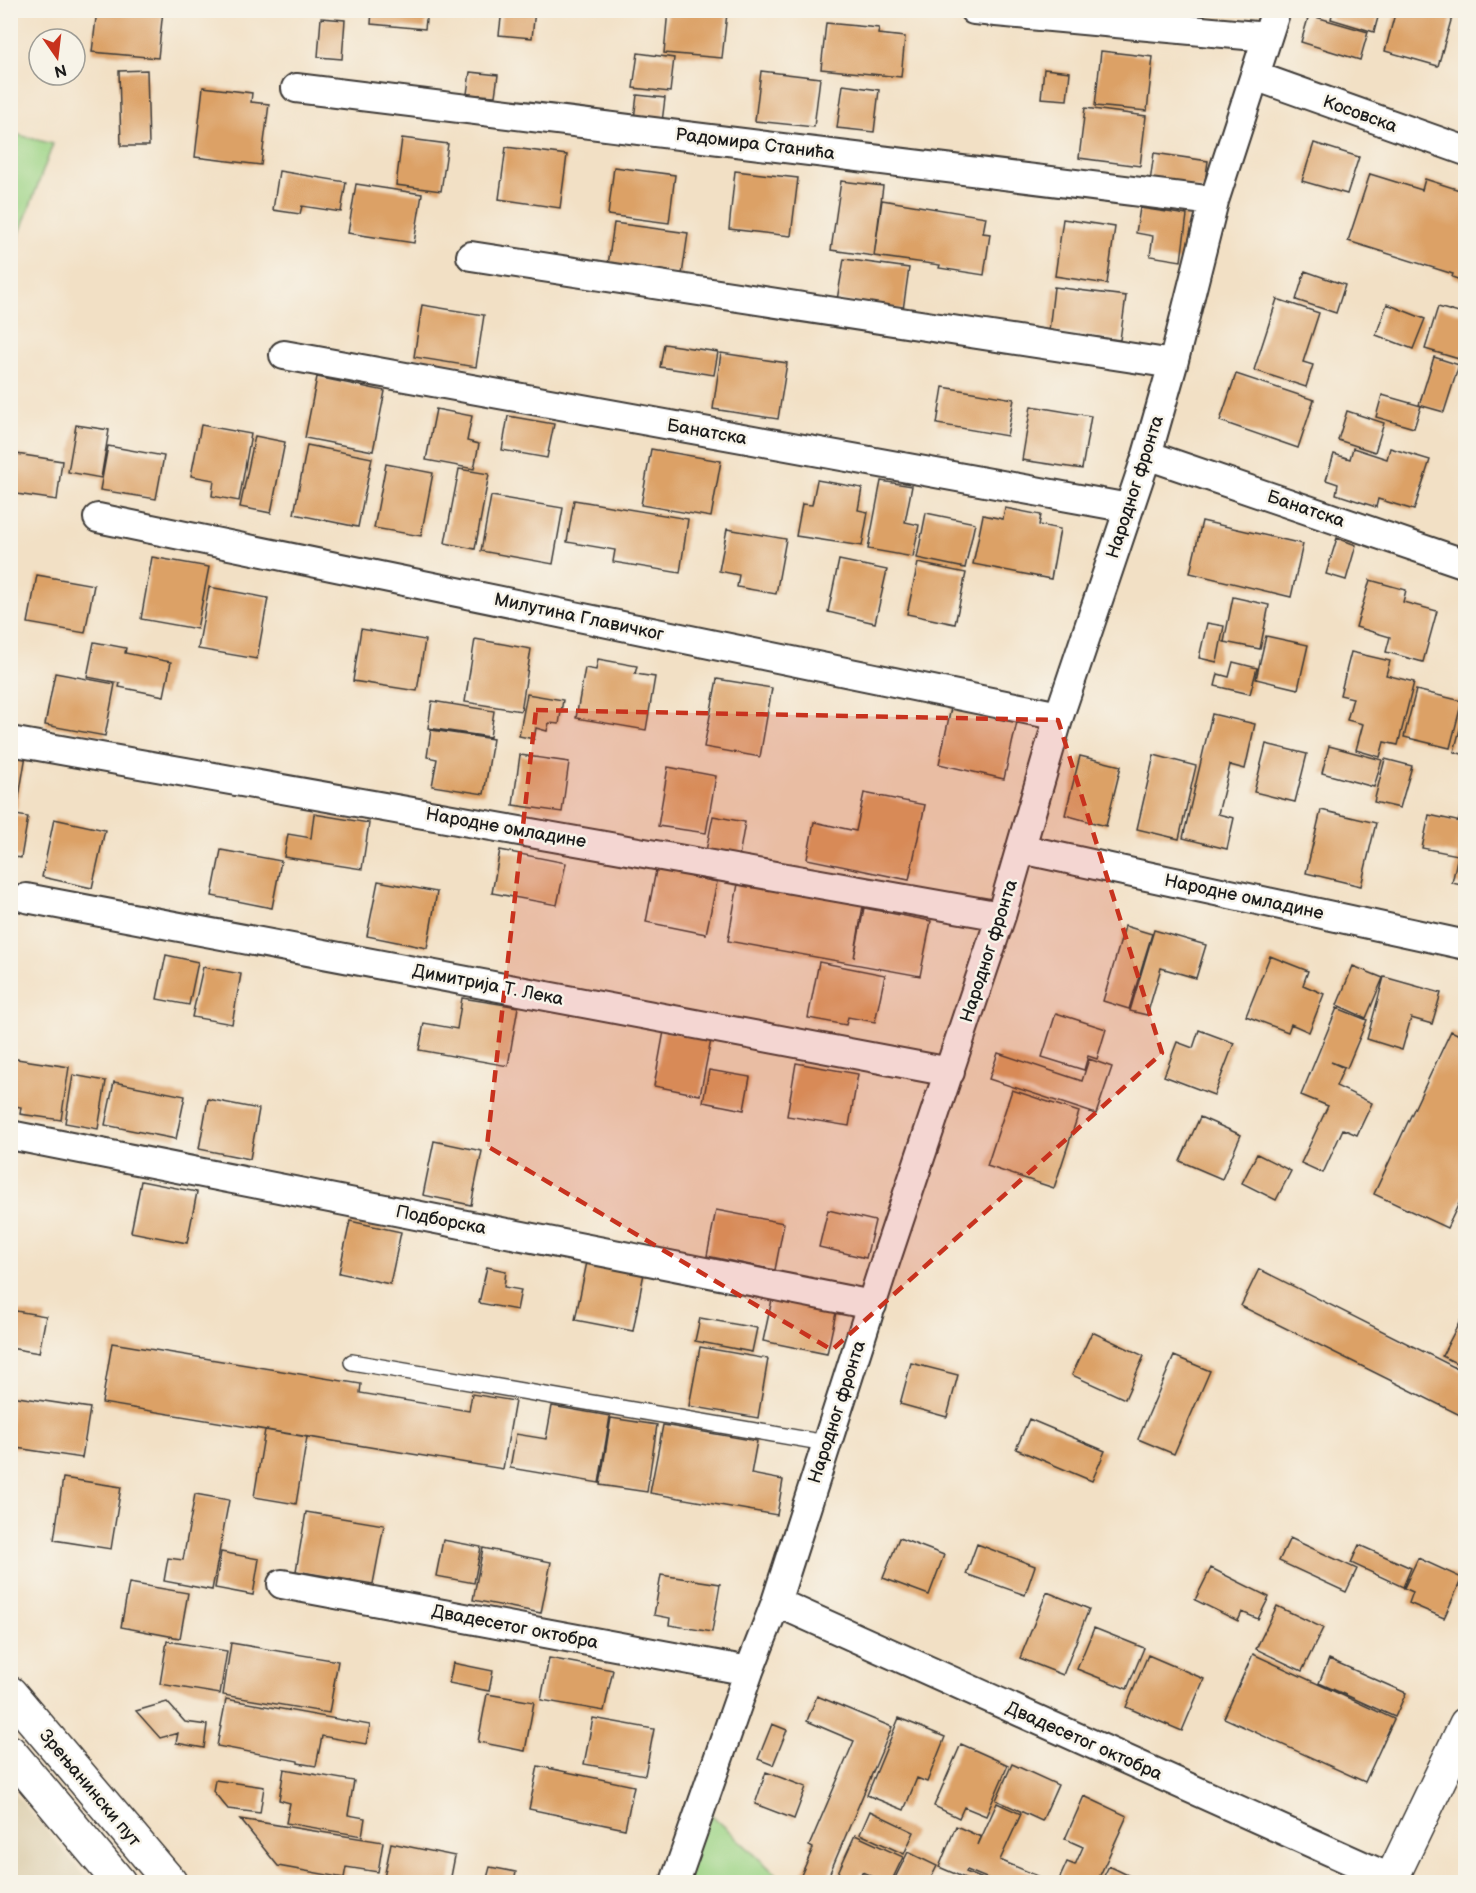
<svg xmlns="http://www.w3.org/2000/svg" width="1476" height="1893" font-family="'Balsamiq Sans',sans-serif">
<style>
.built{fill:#dfd2b4}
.green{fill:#9dd486;stroke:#5c7851;stroke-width:1.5}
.building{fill:#dca166}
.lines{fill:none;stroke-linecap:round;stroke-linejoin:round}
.service-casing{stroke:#3c3935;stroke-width:18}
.minor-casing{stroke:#3c3935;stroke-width:32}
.tertiary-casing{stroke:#3c3935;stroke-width:36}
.secondary-casing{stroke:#3c3935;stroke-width:36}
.service{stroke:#fff;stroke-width:15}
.minor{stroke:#fff;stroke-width:28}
.tertiary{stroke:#fff;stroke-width:33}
.secondary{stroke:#fff;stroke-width:33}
.marked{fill:#c8321e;fill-opacity:0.2;stroke:#c8321e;stroke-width:4.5;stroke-dasharray:12 8;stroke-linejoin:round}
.labels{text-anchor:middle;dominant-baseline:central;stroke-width:5;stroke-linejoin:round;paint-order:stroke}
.street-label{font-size:18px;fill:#1c1c1c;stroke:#f7f3e8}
</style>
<rect width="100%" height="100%" fill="#f7f3e8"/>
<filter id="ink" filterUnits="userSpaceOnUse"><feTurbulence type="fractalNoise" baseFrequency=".0167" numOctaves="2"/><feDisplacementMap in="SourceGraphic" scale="12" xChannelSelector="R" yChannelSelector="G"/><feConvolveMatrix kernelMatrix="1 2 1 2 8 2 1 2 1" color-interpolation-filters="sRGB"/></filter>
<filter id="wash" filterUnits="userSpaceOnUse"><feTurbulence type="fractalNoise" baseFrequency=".008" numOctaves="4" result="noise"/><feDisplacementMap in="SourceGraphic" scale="24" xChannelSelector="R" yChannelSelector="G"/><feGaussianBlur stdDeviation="1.35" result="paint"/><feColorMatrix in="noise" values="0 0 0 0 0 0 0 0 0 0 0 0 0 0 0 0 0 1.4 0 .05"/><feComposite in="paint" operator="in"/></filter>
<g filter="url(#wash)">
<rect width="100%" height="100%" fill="#f2e0c5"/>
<path class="built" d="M 11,1789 L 90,1882 L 11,1882 Z"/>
<path class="green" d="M 11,133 L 53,144 L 11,257 L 10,133 Z
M 702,1806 L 780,1878 L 784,1882 L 675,1882 Z"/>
<g id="blocks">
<path class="building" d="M 97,10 L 163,10 L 158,58 L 92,52 Z
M 372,10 L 427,10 L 425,29 L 371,24 Z
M 502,10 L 535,10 L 532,38 L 499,35 Z
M 668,10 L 727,13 L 722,58 L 664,53 Z
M 1333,10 L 1380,10 L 1374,32 L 1331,19 Z
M 1396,10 L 1454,10 L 1438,66 L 1385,51 Z
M 1309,15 L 1368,32 L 1360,60 L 1301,42 Z
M 321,18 L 345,20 L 342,59 L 318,57 Z
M 826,23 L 879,28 L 878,34 L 905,37 L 901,77 L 821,69 Z
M 1101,51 L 1153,57 L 1147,111 L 1095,106 Z
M 638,53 L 674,58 L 670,92 L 633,88 Z
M 1044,69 L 1070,72 L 1067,100 L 1041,98 Z
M 147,70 L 149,146 L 121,146 L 119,71 Z
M 761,71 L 820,78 L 814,127 L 755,121 Z
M 470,72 L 498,75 L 495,96 L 467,94 Z
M 843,85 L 879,90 L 874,132 L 837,128 Z
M 203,87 L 252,93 L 251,102 L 269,104 L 261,165 L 195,157 Z
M 637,95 L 665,98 L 662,122 L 634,119 Z
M 1085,108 L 1146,116 L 1140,166 L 1079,158 Z
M 402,138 L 448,144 L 441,191 L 396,185 Z
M 1314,143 L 1359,157 L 1347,194 L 1302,181 Z
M 506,147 L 567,155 L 560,208 L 499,199 Z
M 1154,153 L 1208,161 L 1204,189 L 1150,182 Z
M 614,167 L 675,175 L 669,223 L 608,215 Z
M 279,171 L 346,182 L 341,212 L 302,206 L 300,214 L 273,210 Z
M 735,171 L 798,178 L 791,236 L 729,229 Z
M 1370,174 L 1422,190 L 1425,179 L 1466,192 L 1466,282 L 1452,277 L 1453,274 L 1348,241 Z
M 841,181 L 883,186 L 874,256 L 831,250 Z
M 356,184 L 422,194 L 414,243 L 348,233 Z
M 882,200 L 986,217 L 983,233 L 990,234 L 984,275 L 939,268 L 940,265 L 874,256 Z
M 1140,208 L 1187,215 L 1181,261 L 1150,256 L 1153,236 L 1136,233 Z
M 1063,219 L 1115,227 L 1107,284 L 1055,276 Z
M 614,223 L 688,233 L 682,275 L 608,265 Z
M 844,259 L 909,268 L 903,310 L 837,300 Z
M 1305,271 L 1345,285 L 1336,313 L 1296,300 Z
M 1054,287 L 1126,296 L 1120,340 L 1049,331 Z
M 1277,299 L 1319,313 L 1303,362 L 1313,365 L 1306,387 L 1254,370 Z
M 1387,304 L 1425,319 L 1413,349 L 1376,335 Z
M 422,305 L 484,315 L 476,367 L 414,357 Z
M 1438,307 L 1466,315 L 1466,361 L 1460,360 L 1464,347 L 1459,359 L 1425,349 Z
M 664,344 L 718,352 L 714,375 L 660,367 Z
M 721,353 L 787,363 L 778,419 L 713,409 Z
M 1434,357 L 1459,365 L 1444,412 L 1419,405 Z
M 1236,374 L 1314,400 L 1298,448 L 1220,421 Z
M 317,377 L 385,391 L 373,451 L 305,438 Z
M 943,387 L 1014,399 L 1007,436 L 937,424 Z
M 1382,395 L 1421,406 L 1414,428 L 1376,417 Z
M 1031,406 L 1091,416 L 1082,469 L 1022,460 Z
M 436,409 L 472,416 L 467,441 L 479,444 L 474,469 L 426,460 Z
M 1347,411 L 1384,423 L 1375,452 L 1338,440 Z
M 508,416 L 554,424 L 547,458 L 502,450 Z
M 76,425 L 109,430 L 101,478 L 68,472 Z
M 201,425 L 251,434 L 239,501 L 212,496 L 214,480 L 191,476 Z
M 255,436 L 285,442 L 271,513 L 240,507 Z
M 307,445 L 372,458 L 358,527 L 294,514 Z
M 108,446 L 164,456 L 156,499 L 100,490 Z
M 1353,448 L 1387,459 L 1390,448 L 1430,460 L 1414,510 L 1378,499 L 1376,507 L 1336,494 L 1338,484 L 1326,480 L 1334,454 L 1350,459 Z
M 651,449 L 721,461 L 711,517 L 641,505 Z
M 10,453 L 62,461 L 57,500 L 10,493 Z
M 386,464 L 433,473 L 421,536 L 374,528 Z
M 459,469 L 489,474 L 475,549 L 445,543 Z
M 817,480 L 862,488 L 858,510 L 868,512 L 862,546 L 796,536 L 802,504 L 812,505 Z
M 881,481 L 912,486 L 905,522 L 919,525 L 913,557 L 868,549 Z
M 491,496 L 563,508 L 553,564 L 481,551 Z
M 574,500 L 688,519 L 680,573 L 613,562 L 615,550 L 567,542 Z
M 1005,508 L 1041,515 L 1039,525 L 1060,529 L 1051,579 L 973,564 L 983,515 L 1003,519 Z
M 926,513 L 975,523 L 965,568 L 917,558 Z
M 1202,521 L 1303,544 L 1291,597 L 1190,573 Z
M 727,529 L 786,539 L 776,594 L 737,587 L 739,575 L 719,571 Z
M 1337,538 L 1356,545 L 1346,580 L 1326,574 Z
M 152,557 L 209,567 L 197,629 L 141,619 Z
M 839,560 L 887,570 L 875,623 L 828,612 Z
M 918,563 L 966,573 L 955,624 L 907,614 Z
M 37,575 L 94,585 L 85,633 L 28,623 Z
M 1370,580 L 1406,590 L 1403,602 L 1437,611 L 1423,662 L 1386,652 L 1390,637 L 1356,627 Z
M 209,587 L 268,598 L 257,659 L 198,649 Z
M 1233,597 L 1269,605 L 1260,649 L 1224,642 Z
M 1207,623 L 1224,626 L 1217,662 L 1199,658 Z
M 361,629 L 425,640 L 417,691 L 353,681 Z
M 1266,636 L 1308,645 L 1298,689 L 1256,679 Z
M 475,639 L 531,649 L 521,711 L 465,702 Z
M 94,642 L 126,648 L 125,653 L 171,662 L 164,696 L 119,687 L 120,683 L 87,677 Z
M 1351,652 L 1390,661 L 1386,675 L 1414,682 L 1398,745 L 1384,742 L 1380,757 L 1356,750 L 1363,724 L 1347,720 L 1353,698 L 1340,695 Z
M 598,659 L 637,666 L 635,674 L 655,677 L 646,730 L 576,718 L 585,668 L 596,670 Z
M 1233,662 L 1257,668 L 1250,694 L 1215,686 L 1218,674 L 1229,677 Z
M 55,673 L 115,684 L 105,736 L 45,725 Z
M 717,679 L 772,688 L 760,757 L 704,747 Z
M 1416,690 L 1462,701 L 1450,748 L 1404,737 Z
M 527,694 L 563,700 L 559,724 L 549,723 L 547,731 L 536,728 L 534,739 L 519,736 Z
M 432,701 L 494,711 L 490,737 L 428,728 Z
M 951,708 L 1017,722 L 1004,779 L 939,764 Z
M 1465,710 L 1466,711 L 1466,755 L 1454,752 Z
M 1212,714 L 1255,724 L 1245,769 L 1230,765 L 1218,814 L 1234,818 L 1227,849 L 1183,838 Z
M 431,730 L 493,739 L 484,794 L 432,786 L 437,759 L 427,757 Z
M 1266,744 L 1307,754 L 1295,802 L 1254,792 Z
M 1329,746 L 1382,760 L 1374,787 L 1322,773 Z
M 10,752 L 26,755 L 17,809 L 10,808 Z
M 520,755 L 569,762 L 562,812 L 513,805 Z
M 1154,755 L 1196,766 L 1179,839 L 1137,829 Z
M 1080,756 L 1121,766 L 1106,826 L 1065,815 Z
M 1385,759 L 1412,766 L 1400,808 L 1374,802 Z
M 668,767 L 716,776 L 706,833 L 658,826 Z
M 864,793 L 925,805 L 909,880 L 807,859 L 814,822 L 856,831 Z
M 1464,794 L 1466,794 L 1466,822 L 1459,820 Z
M 1321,810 L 1376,823 L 1361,886 L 1306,873 Z
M 10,814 L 28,817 L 21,858 L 10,856 Z
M 314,814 L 369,823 L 362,869 L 284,857 L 288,834 L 311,838 Z
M 1429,815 L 1466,823 L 1466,886 L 1452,883 L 1458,855 L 1422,848 Z
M 713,816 L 745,822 L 739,857 L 706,851 Z
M 54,819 L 105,830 L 92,888 L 42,877 Z
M 221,850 L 281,861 L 272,908 L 212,896 Z
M 500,850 L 566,863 L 557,905 L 492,893 Z
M 657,865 L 699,874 L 697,878 L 717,882 L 706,934 L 646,922 Z
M 739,878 L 864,900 L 854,958 L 864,908 L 931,921 L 920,976 L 728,941 Z
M 378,881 L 437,892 L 427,948 L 367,936 Z
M 1125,926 L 1152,934 L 1129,1009 L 1103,1001 Z
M 1154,930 L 1206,945 L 1196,978 L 1161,968 L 1147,1015 L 1130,1011 Z
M 166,955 L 198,962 L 189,1005 L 157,999 Z
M 1270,956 L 1308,971 L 1303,985 L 1324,994 L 1309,1032 L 1291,1024 L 1288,1032 L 1246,1016 Z
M 819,962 L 885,975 L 875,1022 L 848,1017 L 846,1025 L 808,1018 Z
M 1353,966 L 1383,978 L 1366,1018 L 1337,1005 Z
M 203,967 L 241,974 L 232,1024 L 192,1017 Z
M 1384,977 L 1441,993 L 1432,1024 L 1411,1018 L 1402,1050 L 1367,1039 Z
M 462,998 L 518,1007 L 508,1066 L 419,1050 L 424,1023 L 457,1029 Z
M 1337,1008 L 1367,1020 L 1347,1068 L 1331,1062 L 1344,1068 L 1336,1086 L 1372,1103 L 1357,1135 L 1343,1129 L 1323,1173 L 1301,1163 L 1328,1106 L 1301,1095 Z
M 1056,1013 L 1106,1029 L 1097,1059 L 1088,1056 L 1084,1070 L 1042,1057 Z
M 1199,1030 L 1234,1043 L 1214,1095 L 1164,1076 L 1177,1042 L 1193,1048 Z
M 664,1031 L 711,1040 L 700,1095 L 654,1086 Z
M 1451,1031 L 1466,1038 L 1466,1189 L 1447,1228 L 1374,1194 Z
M 998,1053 L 1082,1081 L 1089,1059 L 1112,1067 L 1096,1114 L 989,1079 Z
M 10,1058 L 69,1067 L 61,1120 L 20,1114 L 21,1107 L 10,1105 Z
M 796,1063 L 858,1074 L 849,1126 L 787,1116 Z
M 709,1070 L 750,1077 L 744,1110 L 703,1102 Z
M 73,1075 L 106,1081 L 98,1129 L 65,1123 Z
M 114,1082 L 185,1096 L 176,1139 L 105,1125 Z
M 1012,1090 L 1079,1112 L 1054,1188 L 987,1166 Z
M 208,1099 L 259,1109 L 250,1159 L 199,1149 Z
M 1200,1117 L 1241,1135 L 1222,1179 L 1180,1161 Z
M 434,1141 L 482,1151 L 471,1205 L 423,1195 Z
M 1257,1154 L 1291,1171 L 1276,1200 L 1242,1183 Z
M 141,1181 L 197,1192 L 187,1243 L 131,1232 Z
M 716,1210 L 784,1223 L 775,1270 L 707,1256 Z
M 828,1210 L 875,1221 L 866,1258 L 819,1247 Z
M 350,1221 L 401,1232 L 390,1284 L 339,1273 Z
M 587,1262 L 644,1273 L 633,1331 L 575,1320 Z
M 487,1267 L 506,1271 L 504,1287 L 521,1290 L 517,1310 L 479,1303 Z
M 1259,1269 L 1466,1373 L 1466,1418 L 1241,1306 Z
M 773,1295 L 837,1308 L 827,1354 L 763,1341 Z
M 10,1310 L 46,1316 L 39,1353 L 10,1348 Z
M 700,1318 L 757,1328 L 752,1352 L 695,1341 Z
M 1460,1321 L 1466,1324 L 1466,1368 L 1442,1356 Z
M 1092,1332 L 1144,1356 L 1125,1399 L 1072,1375 Z
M 112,1343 L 361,1384 L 360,1393 L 469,1411 L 472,1394 L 515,1401 L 503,1469 L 102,1403 Z
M 700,1347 L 768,1359 L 758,1418 L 689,1406 Z
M 1174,1356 L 1210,1371 L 1174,1454 L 1138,1439 Z
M 911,1363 L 958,1375 L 947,1417 L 900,1404 Z
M 11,1396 L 90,1408 L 82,1458 L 10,1447 Z
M 552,1406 L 610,1416 L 599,1483 L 510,1468 L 516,1434 L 546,1439 Z
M 611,1418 L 657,1425 L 647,1492 L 600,1485 Z
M 1029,1419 L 1105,1451 L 1092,1481 L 1016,1449 Z
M 663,1425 L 757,1441 L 751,1474 L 783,1480 L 777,1515 L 650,1493 Z
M 265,1430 L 307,1437 L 296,1504 L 254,1497 Z
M 63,1478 L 121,1487 L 111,1549 L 54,1540 Z
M 195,1494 L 229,1500 L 212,1590 L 164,1581 L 168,1558 L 183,1560 Z
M 306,1512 L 384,1525 L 373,1584 L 296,1571 Z
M 899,1538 L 944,1555 L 929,1595 L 883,1578 Z
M 1290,1538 L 1357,1569 L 1346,1592 L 1279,1561 Z
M 443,1540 L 481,1547 L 474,1583 L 436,1576 Z
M 977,1544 L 1035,1566 L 1025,1595 L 966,1574 Z
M 1359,1545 L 1411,1568 L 1403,1587 L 1351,1563 Z
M 483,1548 L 551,1562 L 541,1613 L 473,1600 Z
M 221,1552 L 259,1559 L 253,1595 L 215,1588 Z
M 1418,1558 L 1462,1578 L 1444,1618 L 1409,1603 L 1413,1592 L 1404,1588 Z
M 1211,1568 L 1269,1597 L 1258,1619 L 1242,1612 L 1238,1621 L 1195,1600 Z
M 661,1575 L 720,1584 L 712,1632 L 669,1625 L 670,1618 L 654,1615 Z
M 129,1583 L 188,1593 L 180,1638 L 121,1627 Z
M 1047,1592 L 1089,1609 L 1063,1675 L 1020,1658 Z
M 1277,1606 L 1323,1628 L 1302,1671 L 1256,1649 Z
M 1094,1628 L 1144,1648 L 1127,1689 L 1077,1669 Z
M 167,1641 L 227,1651 L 220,1694 L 160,1684 Z
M 231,1643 L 338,1661 L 329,1713 L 223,1695 Z
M 1253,1654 L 1394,1719 L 1365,1782 L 1224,1718 Z
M 1148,1655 L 1204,1679 L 1182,1731 L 1126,1707 Z
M 549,1658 L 613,1670 L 604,1711 L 541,1700 Z
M 1329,1659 L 1406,1693 L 1395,1717 L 1319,1683 Z
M 453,1663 L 493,1671 L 489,1691 L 449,1683 Z
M 487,1694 L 534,1702 L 525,1751 L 478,1742 Z
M 817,1696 L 892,1727 L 826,1882 L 798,1882 L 813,1848 L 809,1846 L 854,1741 L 807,1721 Z
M 226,1699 L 370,1725 L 366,1744 L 322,1736 L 316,1766 L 298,1763 L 298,1761 L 217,1746 Z
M 167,1702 L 185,1722 L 207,1725 L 204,1748 L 176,1743 L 178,1733 L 160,1738 L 136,1711 Z
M 593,1718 L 654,1729 L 645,1775 L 584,1764 Z
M 899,1718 L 945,1737 L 927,1782 L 917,1778 L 904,1810 L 867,1795 Z
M 772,1724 L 787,1730 L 773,1765 L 758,1759 Z
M 961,1744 L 1008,1765 L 986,1816 L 964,1807 L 959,1818 L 934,1806 Z
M 1012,1764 L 1058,1785 L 1042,1821 L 996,1800 Z
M 538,1766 L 634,1786 L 625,1829 L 529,1809 Z
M 284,1769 L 354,1781 L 348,1815 L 365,1818 L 362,1836 L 286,1823 L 290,1803 L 279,1800 Z
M 766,1772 L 806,1787 L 794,1819 L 755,1804 Z
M 215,1780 L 264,1787 L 260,1813 L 228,1809 L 213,1791 Z
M 1084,1796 L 1127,1816 L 1097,1882 L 1058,1882 L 1067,1862 L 1075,1865 L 1083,1847 L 1065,1839 Z
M 997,1803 L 1021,1814 L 1000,1860 L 1052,1882 L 996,1882 L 967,1870 L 966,1872 L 990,1882 L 962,1882 L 965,1878 L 939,1867 L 956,1826 L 981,1837 L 978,1845 Z
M 870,1811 L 914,1832 L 904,1854 L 860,1834 Z
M 240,1819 L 383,1842 L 378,1872 L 346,1867 L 344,1878 L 278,1866 Z
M 855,1835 L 903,1857 L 891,1882 L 885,1882 L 862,1872 L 857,1882 L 847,1882 L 836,1877 Z
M 391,1843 L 455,1856 L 450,1882 L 401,1882 L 384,1878 Z
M 908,1852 L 937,1866 L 929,1882 L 893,1882 Z
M 1109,1866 L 1136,1879 L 1134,1882 L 1101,1882 Z
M 490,1867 L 516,1872 L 514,1882 L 486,1882 Z
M 10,1878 L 34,1881 L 33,1882 L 10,1882 Z"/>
</g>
</g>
<g filter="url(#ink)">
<use href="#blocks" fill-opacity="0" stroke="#3c3935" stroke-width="1.5"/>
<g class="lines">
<g class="service-casing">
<path id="service" d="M 352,1362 L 826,1443"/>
</g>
<g class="minor-casing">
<path id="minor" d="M 974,10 L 1267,37
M 1255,76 L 1466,151
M 296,88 L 1214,201
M 471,256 L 1173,364
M 284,355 L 1129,508
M 1147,455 L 1466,564
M 98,518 L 1059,716
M 10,741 L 1001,916
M 1022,849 L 1466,945
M 26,898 L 950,1072
M 10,1135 L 872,1305
M 282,1584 L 749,1671
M 776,1602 L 1392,1879
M 675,1882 L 749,1671 L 776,1602 L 886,1259 L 1001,916 L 1059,716 L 1147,455 L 1173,364 L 1214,201 L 1276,10"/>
</g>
<g class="tertiary-casing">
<path id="tertiary" d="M 1390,1882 L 1466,1724"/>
</g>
<g class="secondary-casing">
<path id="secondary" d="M 10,1693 L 170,1882
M 10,1752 L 119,1882"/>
</g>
<use href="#service" class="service"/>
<use href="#minor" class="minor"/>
<use href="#tertiary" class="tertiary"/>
<use href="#secondary" class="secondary"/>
</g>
</g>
<path class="marked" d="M 536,710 L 1058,720 L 1162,1053 L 832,1350 L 487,1146 Z"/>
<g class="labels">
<g class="street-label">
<text transform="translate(1360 114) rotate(20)">Косовска</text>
<text transform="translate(755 144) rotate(7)">Радомира Станића</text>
<text transform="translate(707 432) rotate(10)">Банатска</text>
<text transform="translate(1135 487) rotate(-72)">Народног фронта</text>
<text transform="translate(1306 509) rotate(19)">Банатска</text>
<text transform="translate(579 617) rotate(12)">Милутина Главичког</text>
<text transform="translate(506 828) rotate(10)">Народне омладине</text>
<text transform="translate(1244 897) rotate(12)">Народне омладине</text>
<text transform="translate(989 951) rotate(-72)">Народног фронта</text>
<text transform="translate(488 985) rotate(11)">Димитрија Т. Лека</text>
<text transform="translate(441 1220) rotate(11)">Подборска</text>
<text transform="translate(837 1412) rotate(-72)">Народног фронта</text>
<text transform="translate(515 1627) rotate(11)">Двадесетог октобра</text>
<text transform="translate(1084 1741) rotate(24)">Двадесетог октобра</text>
<text transform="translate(90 1788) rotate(50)">Зрењанински пут</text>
</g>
</g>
<rect width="1476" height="1893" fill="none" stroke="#f7f3e8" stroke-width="36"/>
<g transform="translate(57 57) rotate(166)"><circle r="28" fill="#f7f3e8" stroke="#9f9d96" stroke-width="1.5"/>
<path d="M0-4.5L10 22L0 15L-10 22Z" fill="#c8321e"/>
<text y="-9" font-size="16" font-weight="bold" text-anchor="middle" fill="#1c1c1c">N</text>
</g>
</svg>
